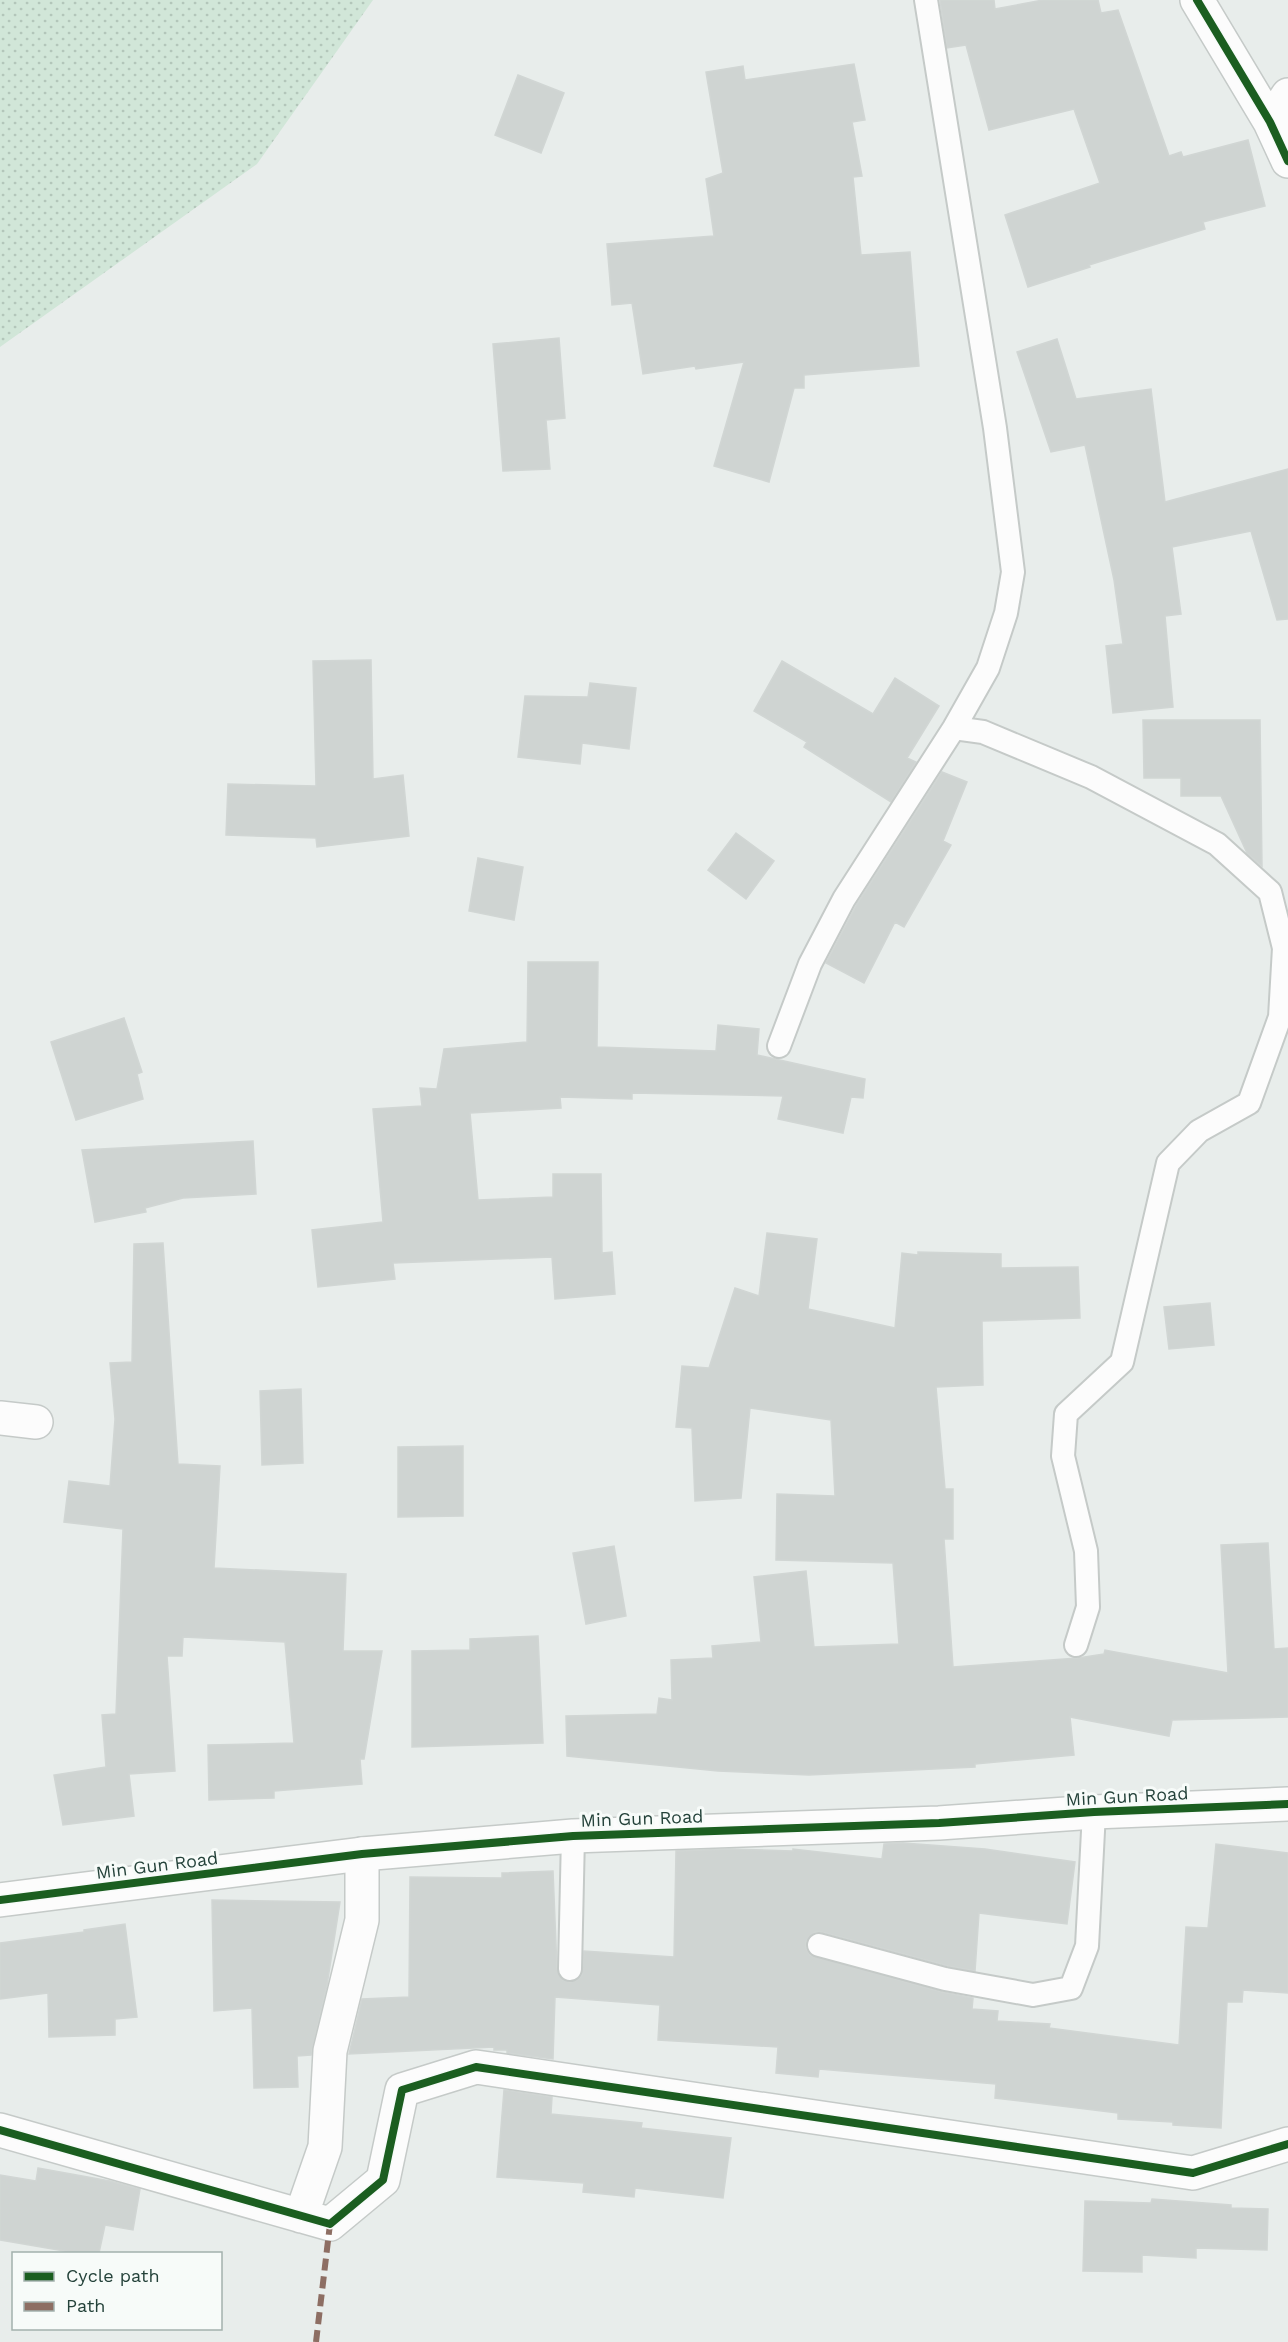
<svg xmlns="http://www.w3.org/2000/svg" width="1288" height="2342" font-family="'Work Sans',sans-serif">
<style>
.green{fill:url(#green-dots)}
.building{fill:#cfd4d2;stroke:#d1d6d4;stroke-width:1.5}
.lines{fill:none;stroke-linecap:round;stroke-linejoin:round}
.service-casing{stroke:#c5cac8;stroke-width:26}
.minor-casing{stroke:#c5cac8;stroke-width:36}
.tertiary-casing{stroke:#c5cac8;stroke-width:36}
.service{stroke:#fcfcfc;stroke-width:22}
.minor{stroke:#fcfcfc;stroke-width:33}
.tertiary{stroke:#fcfcfc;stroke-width:33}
.quiet{stroke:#8d6e63;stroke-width:6;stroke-dasharray:12 6;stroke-linecap:butt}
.cycleway-casing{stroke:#f7fbf9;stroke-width:11}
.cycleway{stroke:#1b5e20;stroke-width:8}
.labels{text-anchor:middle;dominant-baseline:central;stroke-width:6;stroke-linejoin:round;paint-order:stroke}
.street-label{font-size:18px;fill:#24423a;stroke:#f7fbf9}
</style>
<defs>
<pattern id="green-dots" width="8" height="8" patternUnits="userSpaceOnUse" patternTransform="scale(1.5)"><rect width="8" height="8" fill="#d1e6d8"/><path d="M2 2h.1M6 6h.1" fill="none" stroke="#b3c6ba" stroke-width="1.8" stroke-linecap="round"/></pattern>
</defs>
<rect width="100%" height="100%" fill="#e8edeb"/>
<path class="green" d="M 0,0 L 373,0 L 257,164 L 0,347 Z"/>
<path class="building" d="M 940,0 L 994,0 L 995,9 L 1043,0 L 1098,0 L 1101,13 L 1118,10 L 1169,156 L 1181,152 L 1183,157 L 1248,140 L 1265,206 L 1203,222 L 1205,229 L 1089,265 L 1090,267 L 1028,287 L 1005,215 L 1100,183 L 1074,109 L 989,130 L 966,45 L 947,48 Z
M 854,64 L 865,120 L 852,122 L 862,176 L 853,177 L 861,255 L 910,252 L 919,366 L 804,375 L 804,388 L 794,388 L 769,482 L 714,466 L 744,362 L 696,369 L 695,366 L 643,374 L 632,303 L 612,305 L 607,244 L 714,236 L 706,179 L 723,173 L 706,72 L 743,66 L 745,80 Z
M 518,75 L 564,93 L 541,153 L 495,135 Z
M 559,338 L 565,418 L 546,420 L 550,469 L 503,471 L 493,344 Z
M 1057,339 L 1076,399 L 1151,389 L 1165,502 L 1288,469 L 1288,619 L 1277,620 L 1251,531 L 1172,547 L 1181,614 L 1165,616 L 1173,707 L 1113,713 L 1106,646 L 1123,644 L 1114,580 L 1085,445 L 1051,452 L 1017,352 Z
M 371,660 L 373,779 L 403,775 L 409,836 L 317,847 L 316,838 L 226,835 L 228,784 L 316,786 L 313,661 Z
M 782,661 L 873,714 L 895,678 L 939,706 L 907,758 L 916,762 L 891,802 L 804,747 L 807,742 L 754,711 Z
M 590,683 L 636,688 L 629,749 L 582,743 L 580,764 L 518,757 L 525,696 L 588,697 Z
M 1143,720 L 1260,720 L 1262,866 L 1247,853 L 1221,796 L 1181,796 L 1181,778 L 1144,778 Z
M 942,772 L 967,782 L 943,841 L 951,845 L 904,927 L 895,922 L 864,983 L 826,963 L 857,904 Z
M 736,833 L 774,861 L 746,899 L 708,870 Z
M 478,858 L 523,867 L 514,920 L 469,911 Z
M 528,962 L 598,962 L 597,1047 L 716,1051 L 718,1025 L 759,1029 L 757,1055 L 865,1079 L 863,1098 L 851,1097 L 843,1133 L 778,1119 L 783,1096 L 632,1093 L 632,1099 L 560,1097 L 561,1108 L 470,1113 L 478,1200 L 553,1197 L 553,1174 L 601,1174 L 602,1253 L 612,1252 L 615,1294 L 555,1299 L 552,1257 L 393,1263 L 395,1279 L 318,1287 L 312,1230 L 383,1222 L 373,1109 L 422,1106 L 420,1088 L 437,1089 L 444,1049 L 527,1042 Z
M 124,1018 L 142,1072 L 137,1074 L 143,1099 L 76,1120 L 51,1042 Z
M 253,1141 L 256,1194 L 183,1198 L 145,1208 L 146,1212 L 95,1222 L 82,1150 Z
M 767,1233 L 817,1239 L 808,1309 L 895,1328 L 902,1253 L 918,1255 L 918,1252 L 1001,1254 L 1001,1268 L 1078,1267 L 1080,1318 L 982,1321 L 983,1385 L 936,1387 L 945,1489 L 953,1489 L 953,1539 L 944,1539 L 953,1667 L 1078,1658 L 1104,1654 L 1105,1650 L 1228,1673 L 1221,1545 L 1268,1543 L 1274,1649 L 1288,1648 L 1288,1717 L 1172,1720 L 1169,1736 L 1070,1717 L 1074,1755 L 975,1764 L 975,1767 L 809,1775 L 718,1771 L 567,1756 L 566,1716 L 657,1714 L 659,1698 L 672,1700 L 671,1660 L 713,1658 L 712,1646 L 761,1642 L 754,1577 L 806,1571 L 814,1647 L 899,1644 L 893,1563 L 776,1560 L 777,1494 L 835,1496 L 831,1420 L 750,1408 L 741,1498 L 695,1501 L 692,1428 L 676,1427 L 682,1366 L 709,1368 L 735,1288 L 759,1296 Z
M 163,1243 L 178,1464 L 220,1466 L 214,1568 L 346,1574 L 343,1651 L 382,1651 L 364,1759 L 360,1759 L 362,1784 L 274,1791 L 274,1798 L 209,1800 L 208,1745 L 294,1743 L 285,1642 L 183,1637 L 182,1656 L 167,1656 L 175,1771 L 129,1774 L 134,1816 L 63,1825 L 54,1775 L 106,1767 L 102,1715 L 116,1714 L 123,1529 L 64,1522 L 69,1481 L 110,1486 L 115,1419 L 110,1363 L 132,1362 L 134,1244 Z
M 1210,1303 L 1214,1345 L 1169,1349 L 1164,1307 Z
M 301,1389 L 303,1463 L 262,1465 L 260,1391 Z
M 463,1446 L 463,1516 L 398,1517 L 398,1447 Z
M 614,1546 L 626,1616 L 586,1624 L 573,1553 Z
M 538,1636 L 543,1743 L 412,1747 L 412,1651 L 470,1650 L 470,1639 Z
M 903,1843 L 985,1849 L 1075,1862 L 1067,1924 L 979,1913 L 975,1971 L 948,1966 L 822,1932 L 815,1932 L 806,1941 L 806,1948 L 810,1955 L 942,1992 L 973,1998 L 972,2009 L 998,2011 L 997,2021 L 1050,2024 L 1049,2028 L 1179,2045 L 1186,1927 L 1208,1928 L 1216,1844 L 1288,1853 L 1288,1993 L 1243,1990 L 1242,2002 L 1227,2002 L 1221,2128 L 1173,2125 L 1173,2122 L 1118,2119 L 1118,2113 L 995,2098 L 996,2084 L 819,2069 L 818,2077 L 776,2073 L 778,2047 L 658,2040 L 660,2005 L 555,1997 L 553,2059 L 507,2053 L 507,2050 L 494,2050 L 494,2047 L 349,2054 L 362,1999 L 409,1997 L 410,1877 L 502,1878 L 502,1873 L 553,1871 L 557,1969 L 563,1980 L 570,1982 L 577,1980 L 582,1975 L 584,1951 L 674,1957 L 676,1851 L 731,1849 L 793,1851 L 793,1849 L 882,1859 L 884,1844 Z
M 212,1900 L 340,1902 L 327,1985 L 311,2055 L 297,2056 L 298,2087 L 254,2088 L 252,2008 L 214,2011 Z
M 125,1924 L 137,2017 L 115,2019 L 115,2035 L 49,2037 L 48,1993 L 0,1999 L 0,1943 L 84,1932 L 84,1930 Z
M 504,2090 L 552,2097 L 551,2114 L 642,2123 L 641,2128 L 731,2138 L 723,2198 L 635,2188 L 634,2197 L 583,2192 L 584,2183 L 497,2177 Z
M 38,2168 L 110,2181 L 140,2189 L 133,2230 L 105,2225 L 99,2253 L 76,2253 L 0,2240 L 0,2175 L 36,2181 Z
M 1152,2199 L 1231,2205 L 1231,2208 L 1268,2209 L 1267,2250 L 1196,2248 L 1196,2258 L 1142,2255 L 1142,2272 L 1083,2271 L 1085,2201 L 1151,2203 Z"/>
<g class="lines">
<g class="service-casing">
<path id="service" d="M 954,728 L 983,732 L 1091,777 L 1217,844 L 1270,892 L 1284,948 L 1280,1017 L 1249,1103 L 1199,1131 L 1168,1163 L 1122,1362 L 1066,1414 L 1063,1456 L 1086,1551 L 1088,1607 L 1076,1645
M 779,1046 L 810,964 L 844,899 L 954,728 L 988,668 L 1006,613 L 1013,572 L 995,428 L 926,0
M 819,1945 L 945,1979 L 1033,1995 L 1071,1988 L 1087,1946 L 1094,1812
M 570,1969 L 573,1836"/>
</g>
<g class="minor-casing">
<path id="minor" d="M 1197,0 L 1270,122 L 1288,161
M 1270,122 L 1288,95
M 0,1418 L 36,1422
M 0,2130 L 330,2224 L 383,2180 L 402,2090 L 476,2067 L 1193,2173 L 1288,2144
M 301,2216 L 325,2147 L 330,2051 L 362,1920 L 362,1854"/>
</g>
<g class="tertiary-casing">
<path id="tertiary" d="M 0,1900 L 362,1854 L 573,1836 L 939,1823 L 1094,1812 L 1288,1804"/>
</g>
<use href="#service" class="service"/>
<use href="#minor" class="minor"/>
<use href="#tertiary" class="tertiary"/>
<path class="quiet" d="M 316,2342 L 330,2224"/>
<g class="cycleway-casing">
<path id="cycleway" d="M 1197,0 L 1270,122 L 1288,161
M 0,1900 L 362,1854 L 573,1836 L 939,1823 L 1094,1812 L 1288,1804
M 0,2130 L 330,2224 L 383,2180 L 402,2090 L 476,2067 L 1193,2173 L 1288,2144"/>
</g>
<use href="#cycleway" class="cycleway"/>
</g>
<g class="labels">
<g class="street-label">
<text transform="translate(1127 1796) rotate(-3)">Min Gun Road</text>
<text transform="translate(642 1818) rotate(-2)">Min Gun Road</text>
<text transform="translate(157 1865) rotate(-7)">Min Gun Road</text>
</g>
</g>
<rect x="12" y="2252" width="210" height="78" fill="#f7fbf9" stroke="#a3b1ad" stroke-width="1.5"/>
<rect x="24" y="2272" width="30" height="9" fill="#1b5e20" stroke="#a3b1ad" stroke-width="1.5"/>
<text x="66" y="2282" font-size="18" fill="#24423a">Cycle path</text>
<rect x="24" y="2302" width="30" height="9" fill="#8d6e63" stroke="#a3b1ad" stroke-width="1.5"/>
<text x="66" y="2312" font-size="18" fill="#24423a">Path</text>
</svg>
